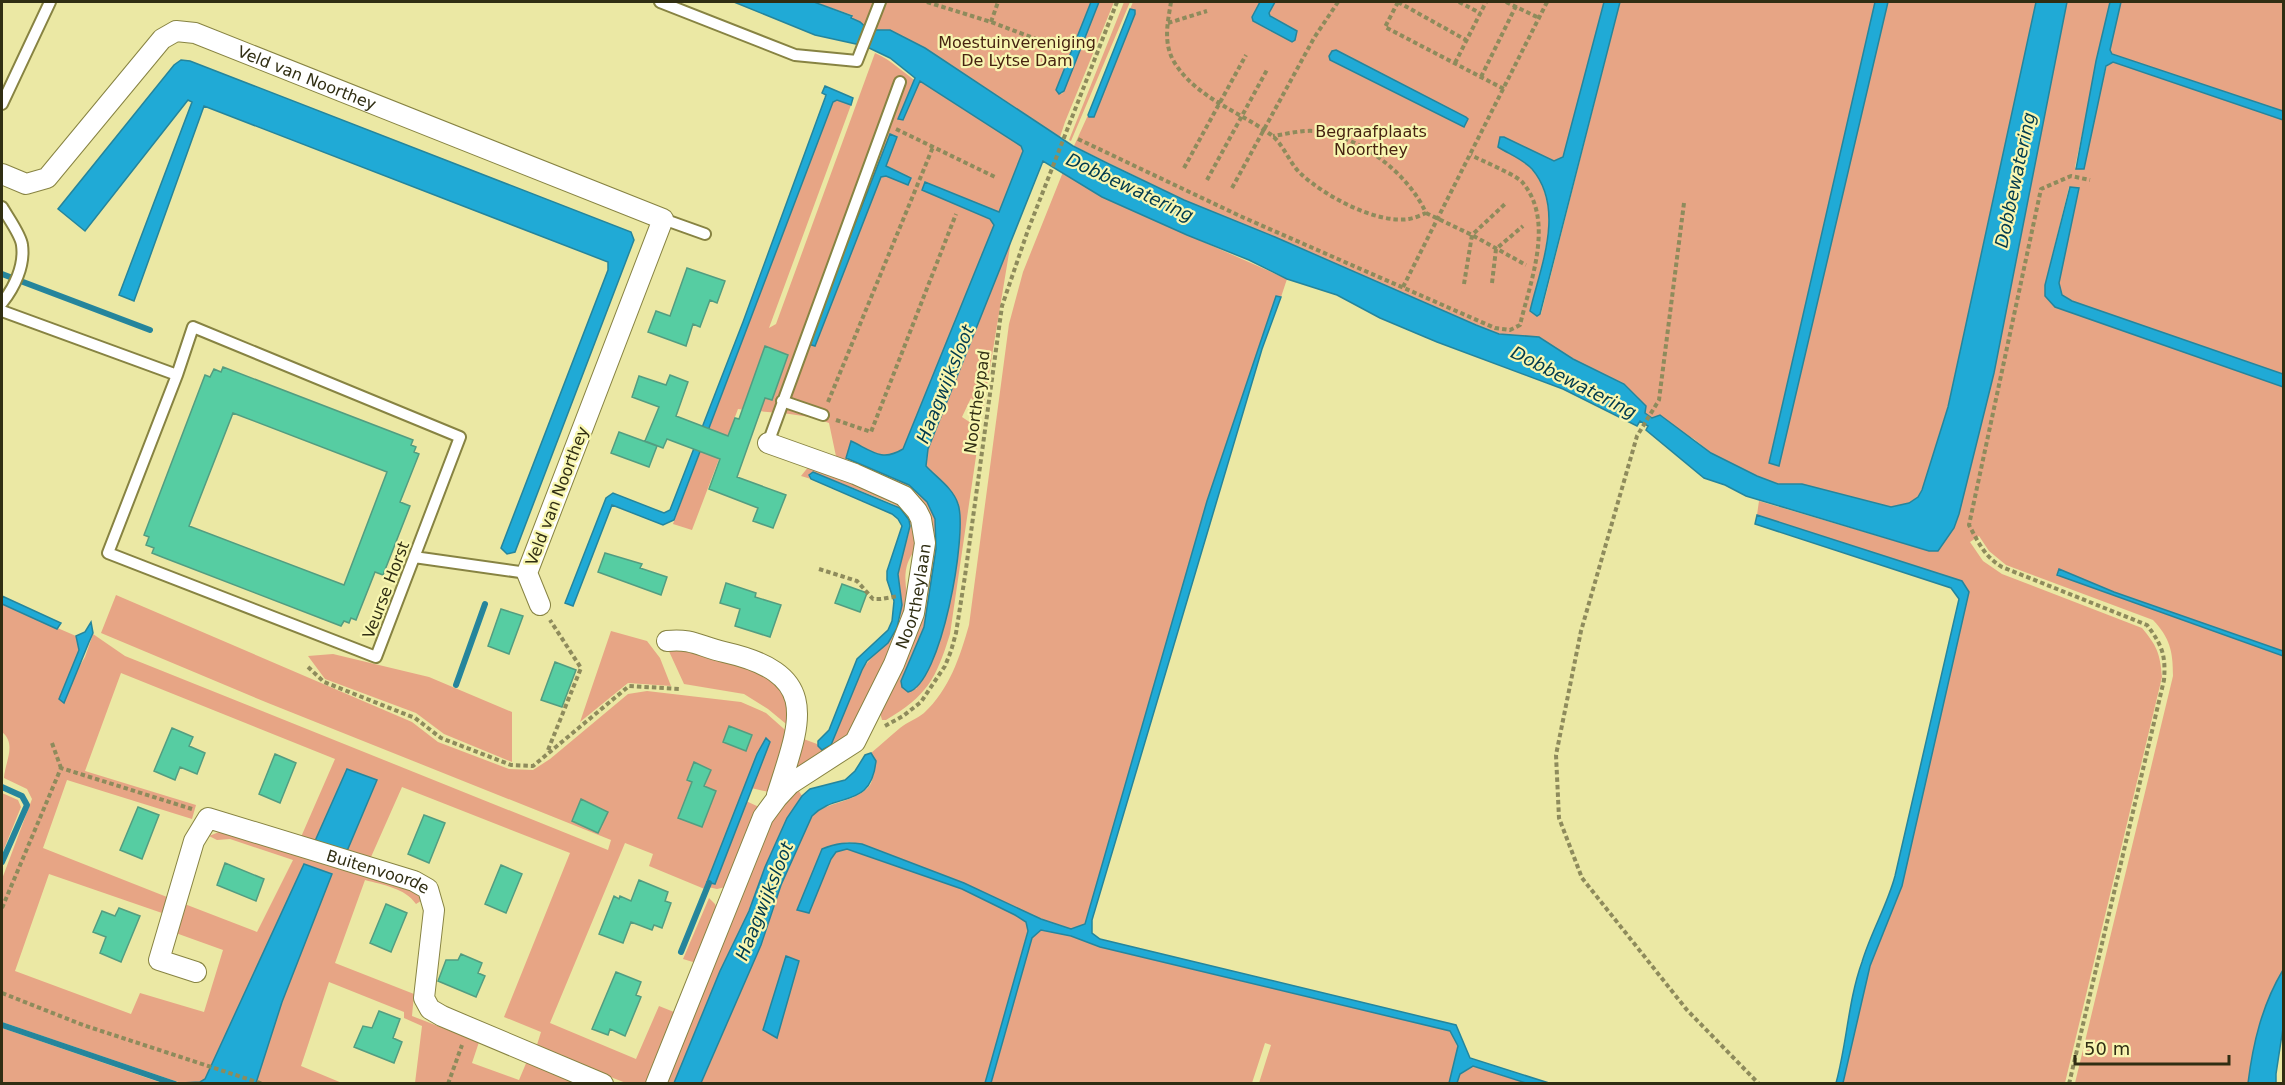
<svg xmlns="http://www.w3.org/2000/svg" width="2285" height="1085" font-family="'DejaVu Sans',sans-serif">
<style>
.green{fill:#e7a585}
.water{fill:#20aad6;stroke:#25859c;stroke-width:1.5}
.lines{fill:none;stroke-linecap:round;stroke-linejoin:round}
.stream{stroke:#25859c;stroke-width:6}
.building{fill:#56cda2;stroke:#529d80;stroke-width:1.5;fill-rule:evenodd}
.lane-casing{stroke:#878342;stroke-width:14}
.street-casing{stroke:#878342;stroke-width:22}
.path{stroke:#8e8b5c;stroke-width:4;stroke-dasharray:4.5 3;stroke-linecap:butt}
.lane{stroke:#fff;stroke-width:10}
.street{stroke:#fff;stroke-width:20}
.labels{text-anchor:middle;dominant-baseline:central;stroke-width:4.5;stroke-linejoin:round;paint-order:stroke}
.park-label{font-size:16px;fill:#472311;stroke:#f8f6b1}
.street-label{font-size:16px;fill:#302e13;stroke:#f8f6b1}
.water-label{font-size:18px;font-style:italic;fill:#013a4d;stroke:#f8f6b1}
</style>
<rect width="100%" height="100%" fill="#ebe8a4"/>
<path class="green" d="M 814,2 L 1091,2 L 1056,90 L 1062,94 L 1099,2 L 1114,2 L 1065,122 L 1060,137 L 925,48 L 890,30 L 869,30 L 860,22 L 851,18 L 852,15 Z
M 1124,2 L 1130,2 L 1071,141 L 1069,140 Z
M 1133,2 L 1260,2 L 1252,17 L 1295,40 L 1297,31 L 1271,17 L 1269,13 L 1275,2 L 1604,2 L 1563,157 L 1554,161 L 1498,147 C 1509,154 1523,159 1532,170 C 1565,209 1540,268 1530,311 L 1537,316 L 1541,314 L 1620,2 L 1875,2 L 1769,462 L 1779,466 L 1888,2 L 2036,2 L 1948,406 L 1922,490 L 1918,497 L 1909,503 L 1891,507 L 1802,484 L 1778,484 L 1757,476 L 1711,453 L 1694,439 L 1653,418 L 1645,413 L 1624,384 L 1573,359 L 1539,337 L 1499,334 L 1476,325 L 1275,237 L 1184,200 L 1074,146 L 1088,115 L 1089,117 L 1094,117 L 1135,14 L 1133,9 L 1130,9 Z
M 2067,2 L 2110,2 L 2075,167 L 2076,169 L 2107,66 L 2113,62 L 2283,120 L 2283,374 L 2072,301 L 2062,295 L 2059,283 L 2079,188 L 2069,187 L 2045,285 L 2045,296 L 2056,307 L 2283,387 L 2283,651 L 2114,592 L 2060,570 L 2057,574 L 2283,656 L 2283,970 C 2262,1005 2253,1043 2248,1083 L 2075,1083 L 2173,676 C 2173,651 2170,638 2153,620 L 2006,565 L 1989,551 L 1979,536 L 1970,542 L 1983,561 L 2002,574 L 2142,628 C 2157,646 2160,653 2162,677 L 2065,1083 L 1843,1083 L 1870,966 L 1902,886 L 1968,592 L 1962,581 L 1757,515 L 1759,501 L 1929,551 L 1954,528 L 1959,514 L 1994,373 Z
M 2121,2 L 2283,2 L 2283,111 L 2111,54 L 2110,50 Z
M 875,53 C 892,60 903,73 919,83 L 920,81 L 1021,146 L 1023,152 L 999,212 L 996,212 L 993,221 L 994,225 L 903,449 C 882,462 873,451 851,442 L 846,459 L 909,485 L 927,502 L 935,519 L 936,549 L 924,627 L 901,681 L 916,689 L 931,663 L 960,525 C 958,491 946,489 926,466 L 928,449 L 1011,241 L 983,410 L 971,398 L 962,417 L 980,429 L 950,634 C 936,679 927,696 886,720 L 882,720 L 879,709 L 896,674 L 925,515 L 837,461 L 829,423 C 801,412 768,413 738,409 L 692,530 L 673,524 L 833,101 L 837,100 L 851,105 L 769,328 L 776,324 Z
M 1063,172 L 1102,197 L 1287,279 L 1281,297 L 1276,296 L 1207,501 L 1085,924 L 1071,929 L 1041,919 L 964,883 L 862,844 L 848,842 L 822,849 L 798,910 L 809,912 L 831,859 L 836,852 L 847,849 L 962,889 L 1015,915 L 1026,922 L 1028,930 L 985,1083 L 701,1084 L 761,945 L 781,885 L 812,816 C 827,801 856,803 870,785 C 874,778 874,769 876,761 L 871,753 C 881,745 890,736 900,728 C 907,722 917,719 924,713 C 949,690 960,657 969,625 L 1009,324 L 1023,272 Z
M 809,466 L 818,466 L 910,509 L 916,549 C 899,569 907,588 909,611 L 850,736 L 795,778 L 796,756 L 801,738 L 817,744 L 818,746 L 831,745 L 862,670 C 871,655 887,647 896,631 C 906,611 896,592 898,571 C 900,556 908,541 910,526 C 908,514 901,508 891,503 L 813,472 L 809,477 L 811,479 L 801,476 Z
M 116,595 L 412,722 L 438,742 L 509,769 L 533,770 L 550,759 L 628,694 L 647,691 L 741,702 L 766,713 L 792,736 L 769,792 L 751,788 L 770,742 L 766,738 L 715,884 L 746,801 L 759,807 L 726,887 L 717,889 L 708,887 L 707,890 L 649,866 L 653,854 L 625,843 L 550,1023 L 636,1059 L 659,1006 L 679,1014 L 651,1083 L 626,1083 L 536,1048 L 541,1032 L 504,1017 L 570,853 L 402,787 L 371,857 L 347,851 L 377,781 L 348,769 L 315,841 L 301,837 L 335,759 L 121,673 L 85,771 L 196,805 L 192,819 L 67,780 L 43,848 L 167,897 L 162,913 L 49,874 L 15,971 L 131,1014 L 140,993 L 204,1012 L 223,950 L 173,932 L 182,903 L 257,932 L 293,860 L 230,839 L 217,840 L 209,836 L 219,832 L 230,831 L 411,886 L 424,899 L 416,904 C 405,888 383,885 365,880 L 335,963 L 414,994 L 412,1016 L 479,1042 L 472,1063 L 519,1080 L 527,1061 L 585,1083 L 415,1083 L 422,1026 L 404,1018 L 404,1012 L 329,982 L 301,1066 L 342,1083 L 256,1083 L 282,1002 L 332,874 L 305,864 L 205,1079 L 200,1082 L 181,1083 L 2,1022 L 2,879 L 32,799 L 27,789 L 4,778 C 5,762 17,744 2,732 L 2,604 L 76,636 L 79,650 L 60,699 L 85,657 L 93,634 L 125,656 L 608,850 L 611,840 L 268,703 L 101,633 Z
M 611,631 L 647,641 L 660,658 L 671,686 L 628,683 L 580,722 Z
M 667,647 L 706,651 L 784,682 L 791,728 L 768,709 L 744,694 L 684,684 Z
M 333,654 L 429,677 L 512,712 L 512,762 L 444,734 L 416,713 L 325,679 L 308,656 Z
M 797,788 L 802,796 L 787,818 L 765,867 L 749,911 L 720,971 L 674,1083 L 662,1084 L 772,816 Z
M 2,793 L 18,800 L 21,807 L 2,854 Z
M 709,898 L 715,904 L 718,912 L 700,961 L 693,962 L 683,959 Z
M 1041,930 L 1071,936 L 1100,947 L 1450,1031 L 1458,1046 L 1449,1083 L 1259,1083 L 1271,1045 L 1265,1043 L 1252,1083 L 991,1084 L 1032,938 Z
M 2,1028 L 162,1083 L 2,1083 Z
M 1473,1066 L 1526,1083 L 1457,1084 L 1460,1074 Z"/>
<path class="water" d="M 734,2 L 814,2 L 852,16 L 851,18 L 860,22 L 869,30 L 890,30 L 925,48 L 1073,146 L 1109,164 L 1184,200 L 1275,237 L 1476,325 L 1499,334 L 1539,337 L 1573,359 L 1624,384 L 1646,406 L 1645,413 L 1652,418 L 1660,415 L 1711,453 L 1757,476 L 1778,484 L 1802,484 L 1891,507 L 1909,503 L 1918,497 L 1922,490 L 1948,407 L 2036,2 L 2067,2 L 1994,373 L 1959,514 L 1954,528 L 1938,551 L 1929,551 L 1746,496 L 1725,485 L 1704,478 L 1646,430 L 1648,426 L 1640,421 L 1637,426 L 1563,389 L 1437,342 L 1380,318 L 1337,295 L 1287,279 L 1249,260 L 1187,235 L 1102,197 L 1043,161 L 928,449 L 926,466 C 937,478 953,488 958,504 C 968,533 941,685 908,692 L 902,687 L 901,681 L 924,627 L 936,549 L 935,519 L 927,502 L 909,485 L 846,458 L 851,441 C 872,451 882,462 903,449 L 994,225 L 990,219 L 922,190 L 925,182 L 999,212 L 1023,151 L 1021,146 L 920,81 L 903,120 L 898,119 L 915,78 L 890,58 L 865,46 L 815,35 Z
M 1091,2 L 1099,2 L 1064,91 L 1059,94 L 1056,90 Z
M 1260,2 L 1275,2 L 1269,13 L 1270,16 L 1297,31 L 1295,40 L 1292,42 L 1253,21 L 1252,17 Z
M 1604,2 L 1620,2 L 1540,314 L 1537,316 L 1530,311 C 1540,268 1566,209 1532,169 C 1523,159 1509,154 1498,147 L 1500,137 L 1504,137 L 1554,161 L 1563,157 Z
M 1875,2 L 1888,2 L 1779,466 L 1769,463 Z
M 2110,2 L 2121,2 L 2110,50 L 2112,54 L 2283,111 L 2283,120 L 2113,62 L 2106,66 L 2084,169 L 2076,169 L 2096,61 Z
M 1130,9 L 1135,10 L 1135,14 L 1094,117 L 1089,117 L 1088,115 Z
M 1336,50 L 1466,117 L 1468,119 L 1464,127 L 1330,60 L 1329,56 L 1332,51 Z
M 181,60 L 190,61 L 631,232 L 634,240 L 515,552 L 507,554 L 501,548 L 608,270 L 608,262 L 204,106 L 134,301 L 119,295 L 192,102 L 188,100 L 85,231 L 58,209 L 174,65 Z
M 825,86 L 853,98 L 851,105 L 837,100 L 833,102 L 674,520 L 663,525 L 612,505 L 573,606 L 565,603 L 606,498 L 613,493 L 664,513 L 670,510 L 743,322 L 825,98 L 826,95 L 822,93 Z
M 890,134 L 897,137 L 886,166 L 911,178 L 908,185 L 886,176 L 881,177 L 815,346 L 808,344 Z
M 2070,187 L 2079,188 L 2059,283 L 2062,295 L 2072,301 L 2283,374 L 2283,387 L 2055,307 L 2045,296 L 2045,285 Z
M 1276,296 L 1281,297 L 1262,349 L 1092,920 L 1092,933 L 1100,939 L 1456,1025 L 1470,1058 L 1549,1083 L 1526,1083 L 1473,1066 L 1460,1074 L 1457,1083 L 1449,1083 L 1458,1046 L 1450,1031 L 1100,947 L 1071,936 L 1041,930 L 1032,938 L 991,1083 L 985,1083 L 1028,931 L 1026,922 L 1015,915 L 962,889 L 847,849 L 836,852 L 831,859 L 809,913 L 797,910 L 822,849 C 836,843 847,842 862,844 L 964,883 L 1041,919 L 1071,929 L 1085,924 L 1207,501 Z
M 813,472 L 900,508 L 909,520 L 910,526 L 898,574 L 902,605 L 897,628 L 888,643 L 867,661 L 862,670 L 831,745 L 822,750 L 818,746 L 818,741 L 829,730 L 857,659 L 888,630 L 892,621 L 894,601 L 887,580 L 887,571 L 902,526 L 898,519 L 892,514 L 811,479 L 809,475 Z
M 1757,515 L 1962,581 L 1969,592 L 1902,886 L 1870,966 L 1843,1083 L 1836,1083 C 1847,1043 1848,1001 1862,962 C 1871,932 1887,906 1895,876 L 1959,599 L 1951,588 L 1755,524 Z
M 2059,569 L 2114,592 L 2283,651 L 2283,656 L 2057,575 Z
M 2,596 L 61,623 L 57,629 L 2,604 Z
M 91,622 L 93,633 L 89,642 L 64,703 L 59,699 L 79,650 L 76,636 L 85,632 Z
M 766,738 L 770,742 L 715,884 L 707,882 L 757,754 Z
M 871,753 L 876,761 C 871,810 836,791 812,816 L 781,885 L 761,945 L 701,1083 L 674,1083 L 720,971 L 749,911 L 765,867 L 787,818 L 802,796 L 810,789 L 845,780 L 855,771 L 865,755 Z
M 347,769 L 377,780 L 347,851 L 315,841 Z
M 304,864 L 332,874 L 282,1002 L 256,1083 L 181,1083 L 200,1082 L 205,1079 Z
M 786,956 L 799,961 L 777,1038 L 763,1030 Z
M 2283,970 L 2283,1028 L 2276,1074 L 2276,1083 L 2248,1083 C 2253,1043 2262,1005 2283,970 Z"/>
<g class="lines">
<path class="stream" d="M 2,274 L 150,330
M 456,685 L 485,604
M 2,787 L 22,796 L 27,805 L 2,862
M 681,952 L 709,883
M 2,1025 L 175,1084"/>
</g>
<path class="building" d="M 687,268 L 725,281 L 717,303 L 710,300 L 700,327 L 693,324 L 686,346 L 648,332 L 656,311 L 670,316 Z
M 765,346 L 788,355 L 772,400 L 765,398 L 737,477 L 786,495 L 773,528 L 753,521 L 758,508 L 709,489 L 720,459 L 667,439 L 663,448 L 645,441 L 659,407 L 632,397 L 639,376 L 666,385 L 670,375 L 688,382 L 676,416 L 728,436 L 735,418 L 739,419 Z
M 223,367 L 413,440 L 411,445 L 416,447 L 414,452 L 419,454 L 400,502 L 410,506 L 383,575 L 375,572 L 356,620 L 351,618 L 349,623 L 344,621 L 341,626 L 162,557 L 152,553 L 154,548 L 146,545 L 149,537 L 144,535 L 205,375 L 210,377 L 214,369 L 221,372 ZM 233,413 L 387,472 L 344,585 L 189,526 Z
M 619,432 L 657,446 L 649,467 L 611,453 Z
M 605,553 L 642,564 L 640,568 L 667,577 L 661,595 L 598,572 Z
M 726,583 L 756,593 L 755,597 L 781,605 L 770,637 L 735,626 L 740,609 L 720,603 Z
M 842,584 L 867,593 L 860,612 L 835,603 Z
M 501,609 L 523,616 L 509,654 L 488,646 Z
M 555,662 L 576,670 L 562,707 L 541,700 Z
M 729,726 L 752,735 L 746,751 L 723,742 Z
M 172,728 L 193,737 L 189,746 L 205,753 L 197,774 L 180,767 L 175,780 L 154,771 Z
M 275,754 L 296,763 L 280,803 L 259,794 Z
M 694,762 L 711,770 L 704,786 L 716,791 L 702,827 L 678,818 L 692,782 L 687,780 Z
M 581,799 L 608,812 L 598,833 L 572,821 Z
M 138,807 L 159,815 L 142,859 L 120,850 Z
M 424,815 L 445,823 L 429,863 L 408,854 Z
M 225,863 L 264,879 L 256,901 L 217,885 Z
M 501,865 L 522,874 L 506,913 L 485,904 Z
M 639,880 L 668,892 L 665,901 L 671,903 L 662,928 L 654,925 L 652,930 L 631,922 L 623,943 L 599,934 L 614,896 L 619,899 L 620,896 L 631,901 Z
M 386,904 L 407,913 L 391,952 L 370,943 Z
M 119,908 L 140,916 L 121,962 L 100,953 L 106,937 L 93,932 L 102,911 L 115,916 Z
M 461,954 L 482,963 L 478,973 L 485,976 L 476,997 L 438,981 L 446,960 L 458,960 Z
M 616,972 L 641,982 L 636,995 L 641,997 L 625,1036 L 610,1029 L 608,1035 L 592,1029 Z
M 379,1011 L 400,1019 L 393,1038 L 402,1042 L 394,1063 L 354,1047 L 363,1026 L 372,1028 Z"/>
<g class="lines">
<g class="lane-casing">
<path id="lane" d="M 660,2 L 795,55 L 857,61 L 880,2
M 2,104 L 50,2
M 2,207 C 7,216 21,235 22,245 C 25,266 14,288 2,303
M 663,219 L 705,234
M 2,311 L 177,375
M 193,327 L 460,437 L 376,657 L 108,553 L 177,375 Z
M 782,401 L 823,415
M 768,443 L 900,82
M 414,557 L 527,573"/>
</g>
<g class="street-casing">
<g id="street">
<path id="s1" d="M 2,174 L 26,184 L 47,178 L 162,39 L 176,31 L 195,33 L 663,219 L 527,573 L 540,605"/>
<path d="M 667,641 C 692,638 701,647 724,652 C 822,674 801,720 777,795"/>
<path id="s2" d="M 196,972 L 159,960 L 194,841 L 208,818 L 414,881 L 428,889 L 434,910 L 424,998 L 430,1009 L 442,1016 L 603,1084"/>
<path id="s3" d="M 656,1084 L 763,817 L 777,798 L 790,784 L 855,742 L 894,664 L 914,613 L 925,543 L 921,519 L 917,511 L 904,496 L 855,474 L 768,443"/>
</g>
</g>
<path class="path" d="M 927,2 L 991,22 L 1052,45
M 1171,2 C 1168,21 1163,41 1173,60 C 1194,97 1237,110 1270,134 C 1284,144 1289,163 1301,174 C 1325,196 1376,224 1409,219 C 1415,218 1421,215 1426,213 C 1408,173 1359,135 1314,131 C 1302,130 1286,134 1273,136
M 1398,2 L 1385,27 L 1504,89
M 1398,2 L 1466,40
M 1459,2 L 1480,13
M 1506,2 L 1539,18
M 991,22 L 998,2
M 1168,23 L 1207,11
M 1455,63 L 1486,2
M 1481,77 L 1516,6
M 896,129 L 995,177
M 1078,139 L 1240,216 L 1495,328 L 1510,330 L 1520,325 C 1530,282 1555,222 1523,183 C 1517,175 1482,161 1471,155
M 1184,168 L 1246,55
M 1207,180 L 1268,68
M 1232,188 L 1314,38 L 1338,2
M 1684,203 L 1659,400 L 1637,436 L 1581,631 L 1556,755 L 1559,818 L 1582,878 L 1687,1010 L 1759,1084
M 1426,213 L 1472,235 L 1526,265
M 1492,283 L 1496,249 L 1523,226
M 1464,284 L 1472,235 L 1506,203
M 1403,287 L 1547,2
M 828,402 L 933,147
M 836,420 L 871,432 L 956,214
M 819,569 L 857,581 L 873,599 L 881,599 L 898,596
M 308,667 L 324,682 L 415,718 L 441,738 L 511,765 L 533,766 L 629,686 L 680,689
M 885,726 L 903,716 L 921,702 L 945,666 L 951,651 L 956,633 L 965,576 L 1002,306 L 1028,230 L 1117,2
M 52,743 L 61,768
M 548,750 L 581,668 L 550,620
M 2,908 L 61,768 L 192,809
M 2,993 L 83,1025 L 263,1084
M 448,1084 L 462,1045
M 2069,1084 L 2164,680 C 2166,655 2162,645 2147,625 L 2002,567 C 1985,557 1978,542 1969,525 L 2041,189 L 2071,176 L 2090,180"/>
<use href="#lane" class="lane"/>
<use href="#street" class="street"/>
</g>
<g class="labels">
<g class="park-label">
<text x="1017" y="42">Moestuinvereniging<tspan x="1017" dy="18">De Lytse Dam</tspan></text>
<text x="1371" y="131">Begraafplaats<tspan x="1371" dy="18">Noorthey</tspan></text>
</g>
<g class="street-label">
<text stroke="none"><textPath href="#s1" startOffset="384">Veld van Noorthey</textPath></text>
<text transform="translate(977 402) rotate(-82)">Noortheypad</text>
<text transform="translate(557 496) rotate(-69)">Veld van Noorthey</text>
<text transform="translate(386 590) rotate(-69)">Veurse Horst</text>
<text stroke="none"><textPath href="#s3" startOffset="566">Noortheylaan</textPath></text>
<text stroke="none"><textPath href="#s2" startOffset="368">Buitenvoorde</textPath></text>
</g>
<g class="water-label">
<text transform="translate(2015 180) rotate(-78)">Dobbewatering</text>
<text transform="translate(1130 187) rotate(25)">Dobbewatering</text>
<text transform="translate(1574 382) rotate(27)">Dobbewatering</text>
<text transform="translate(945 384) rotate(-68)">Haagwijksloot</text>
<text transform="translate(764 901) rotate(-68)">Haagwijksloot</text>
</g>
</g>
<rect width="2285" height="1085" fill="none" stroke="#302e13" stroke-width="6"/>
<path d="M2075 1055v9h154v-9" fill="none" stroke="#302e13" stroke-width="3"/>
<text x="2084" y="1055" font-size="18" fill="#302e13" stroke="#f8f6b1" stroke-width="4.5" paint-order="stroke">50 m</text>
</svg>
